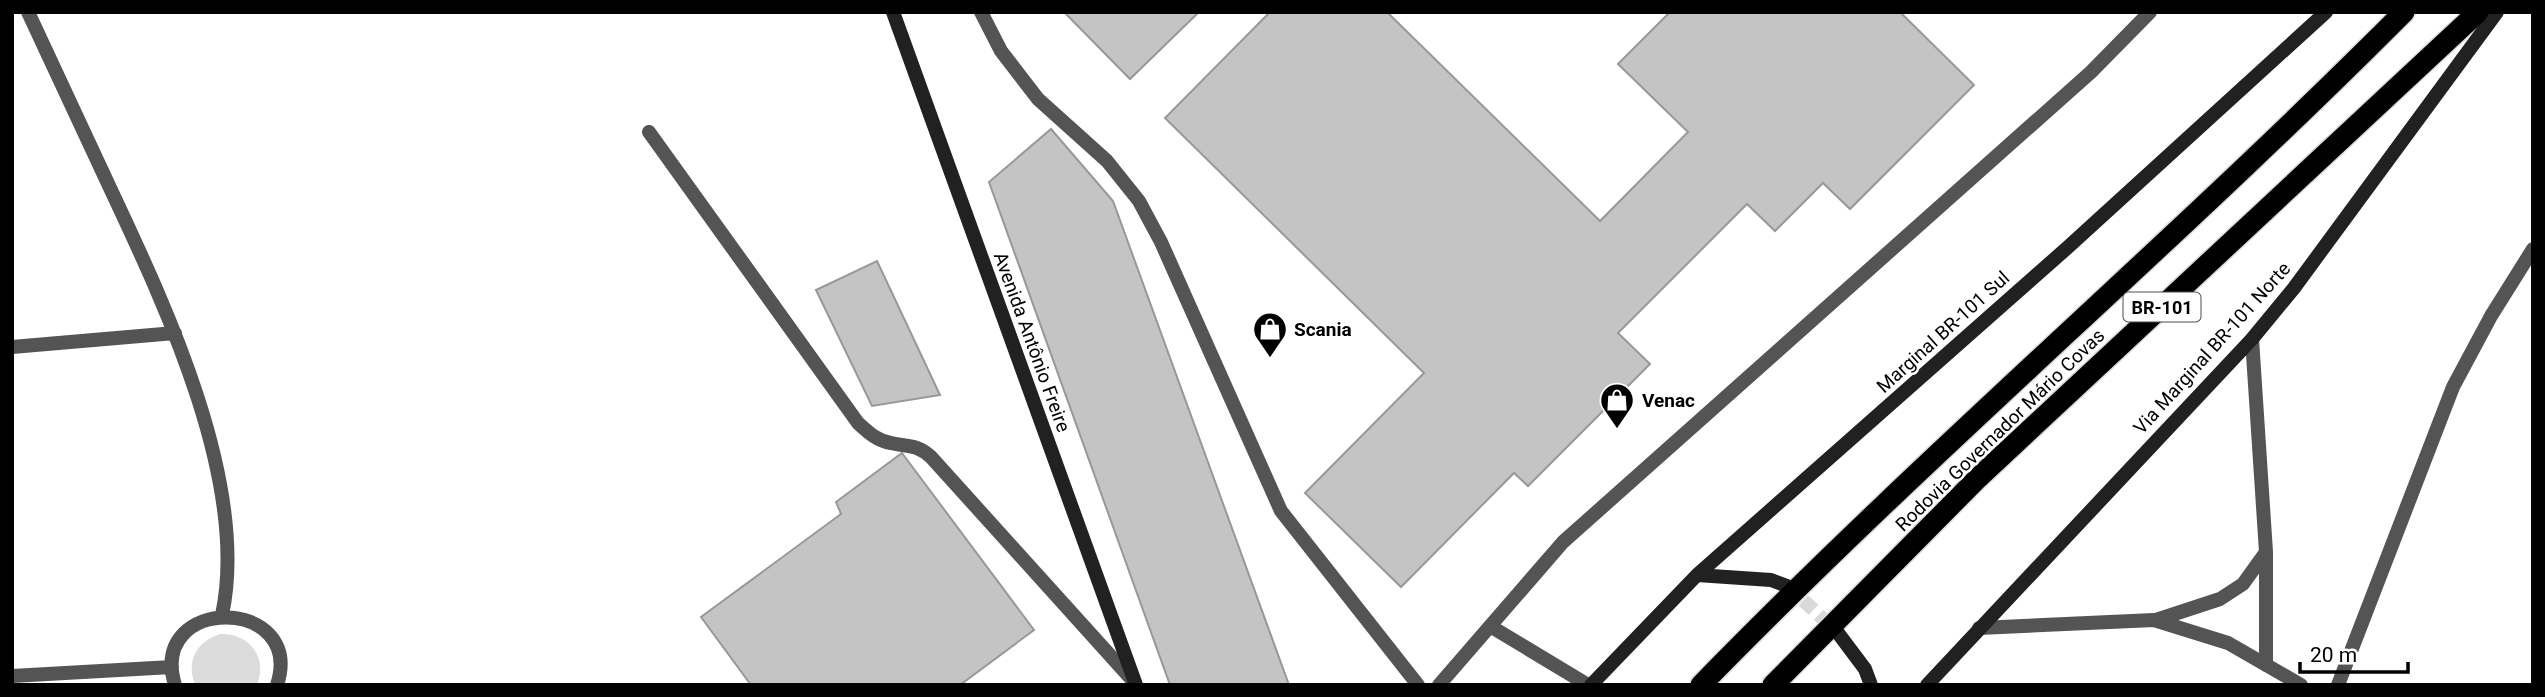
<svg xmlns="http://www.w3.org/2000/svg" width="2545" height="697" font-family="Roboto,sans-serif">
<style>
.green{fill:#dbdbdb}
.building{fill:#c4c4c4;stroke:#989898;stroke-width:2}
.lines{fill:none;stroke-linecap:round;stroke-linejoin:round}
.secondary-tunnel{stroke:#d9d9d9;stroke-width:14;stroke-dasharray:14 7;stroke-linecap:butt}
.highway-casing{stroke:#dbdbdb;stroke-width:24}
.lane{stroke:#545454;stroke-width:14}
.street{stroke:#545454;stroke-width:14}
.secondary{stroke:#212121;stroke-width:14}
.highway{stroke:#000;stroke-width:21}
.labels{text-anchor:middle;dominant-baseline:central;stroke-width:5;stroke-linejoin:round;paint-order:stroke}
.shield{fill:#fff;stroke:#4c4c4c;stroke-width:2}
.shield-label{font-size:18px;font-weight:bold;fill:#000}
.poi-label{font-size:19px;font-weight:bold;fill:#000;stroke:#fff;text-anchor:start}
.street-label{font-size:19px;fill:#000;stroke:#fff}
</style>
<rect width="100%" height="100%" fill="#fff"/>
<path class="green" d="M 220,634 C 249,633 268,657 257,685 L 195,685 C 186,661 196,642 220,634 Z"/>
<path class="building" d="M 1064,12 L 1199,12 L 1130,79 Z
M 1270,12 L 1387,12 L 1600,221 L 1688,132 L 1618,64 L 1670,12 L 1900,12 L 1974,85 L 1850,209 L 1823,183 L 1775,231 L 1747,204 L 1618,333 L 1650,364 L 1528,486 L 1514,473 L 1401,587 L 1305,493 L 1424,373 L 1165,118 Z
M 1051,129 L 1113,201 L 1289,685 L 1170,685 L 989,182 Z
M 877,261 L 940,395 L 872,406 L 816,290 Z
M 902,453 L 1034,630 L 960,685 L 751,685 L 701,617 L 841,514 L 836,502 Z"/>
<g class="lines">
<path class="secondary-tunnel" d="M 1788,586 L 1837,632"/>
<g class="highway-casing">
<path id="highway" d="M 1701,685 C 1927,453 2175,242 2404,12
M 1773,685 L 1977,479 L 2478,12"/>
</g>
<path class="lane" d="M 981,12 L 1001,51 L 1038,99 L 1107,161 L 1139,201 L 1161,242 L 1281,511 L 1418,685
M 649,132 L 858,423 C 868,432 877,441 891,443 C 908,447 917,444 931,457 L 1135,683
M 2252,339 L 2266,552 L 2266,665
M 2156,620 L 2220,599 L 2243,584 L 2266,552
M 1490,626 L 1588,685
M 1979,628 L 2154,620 L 2228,643 L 2301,685
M 1439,685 L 1563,542 L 2091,72 L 2150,12
M 2338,685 L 2453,387 L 2491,316 L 2533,249"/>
<path class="street" d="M 28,12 C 56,72 84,131 111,190 C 166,307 250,485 222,615
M 12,347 L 175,333
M 12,676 L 172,667
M 175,685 C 147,594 306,596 277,685"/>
<path class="secondary" d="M 893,12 L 1136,685
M 1697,575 L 1771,580 L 1787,586
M 1838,633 L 1865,669 L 1871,685
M 1591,685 L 1697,575 L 2067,248 L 2326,12
M 1927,685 L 2252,339 L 2294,288 L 2497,12"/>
<use href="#highway" class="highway"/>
</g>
<defs>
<g id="shop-pin" transform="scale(1.75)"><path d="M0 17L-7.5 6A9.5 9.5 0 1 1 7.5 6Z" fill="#000" stroke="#fff"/><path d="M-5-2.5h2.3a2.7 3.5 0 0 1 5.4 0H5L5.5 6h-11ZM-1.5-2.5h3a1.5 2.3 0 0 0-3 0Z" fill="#fff"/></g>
</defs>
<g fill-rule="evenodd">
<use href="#shop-pin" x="1270" y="329"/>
<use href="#shop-pin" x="1617" y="400"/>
</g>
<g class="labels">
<rect class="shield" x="2123.5" y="292.5" width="77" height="29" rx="5"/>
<g class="shield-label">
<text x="2162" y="307">BR-101</text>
</g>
<g class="poi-label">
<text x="1294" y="329">Scania</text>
<text x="1642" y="400">Venac</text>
</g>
<g class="street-label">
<text transform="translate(1943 332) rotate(-42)">Marginal BR-101 Sul</text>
<text transform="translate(1032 342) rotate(70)">Avenida Antônio Freire</text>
<text transform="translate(2212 348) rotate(-48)">Via Marginal BR-101 Norte</text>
<text transform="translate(2000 430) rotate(-44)">Rodovia Governador Mário Covas</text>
</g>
</g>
<rect width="2545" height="697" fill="none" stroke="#000000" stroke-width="28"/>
<path d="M2300 662v10h108v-10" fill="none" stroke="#000000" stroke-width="3.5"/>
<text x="2310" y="662" font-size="21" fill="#000000" stroke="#ffffff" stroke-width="5" paint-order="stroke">20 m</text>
</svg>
